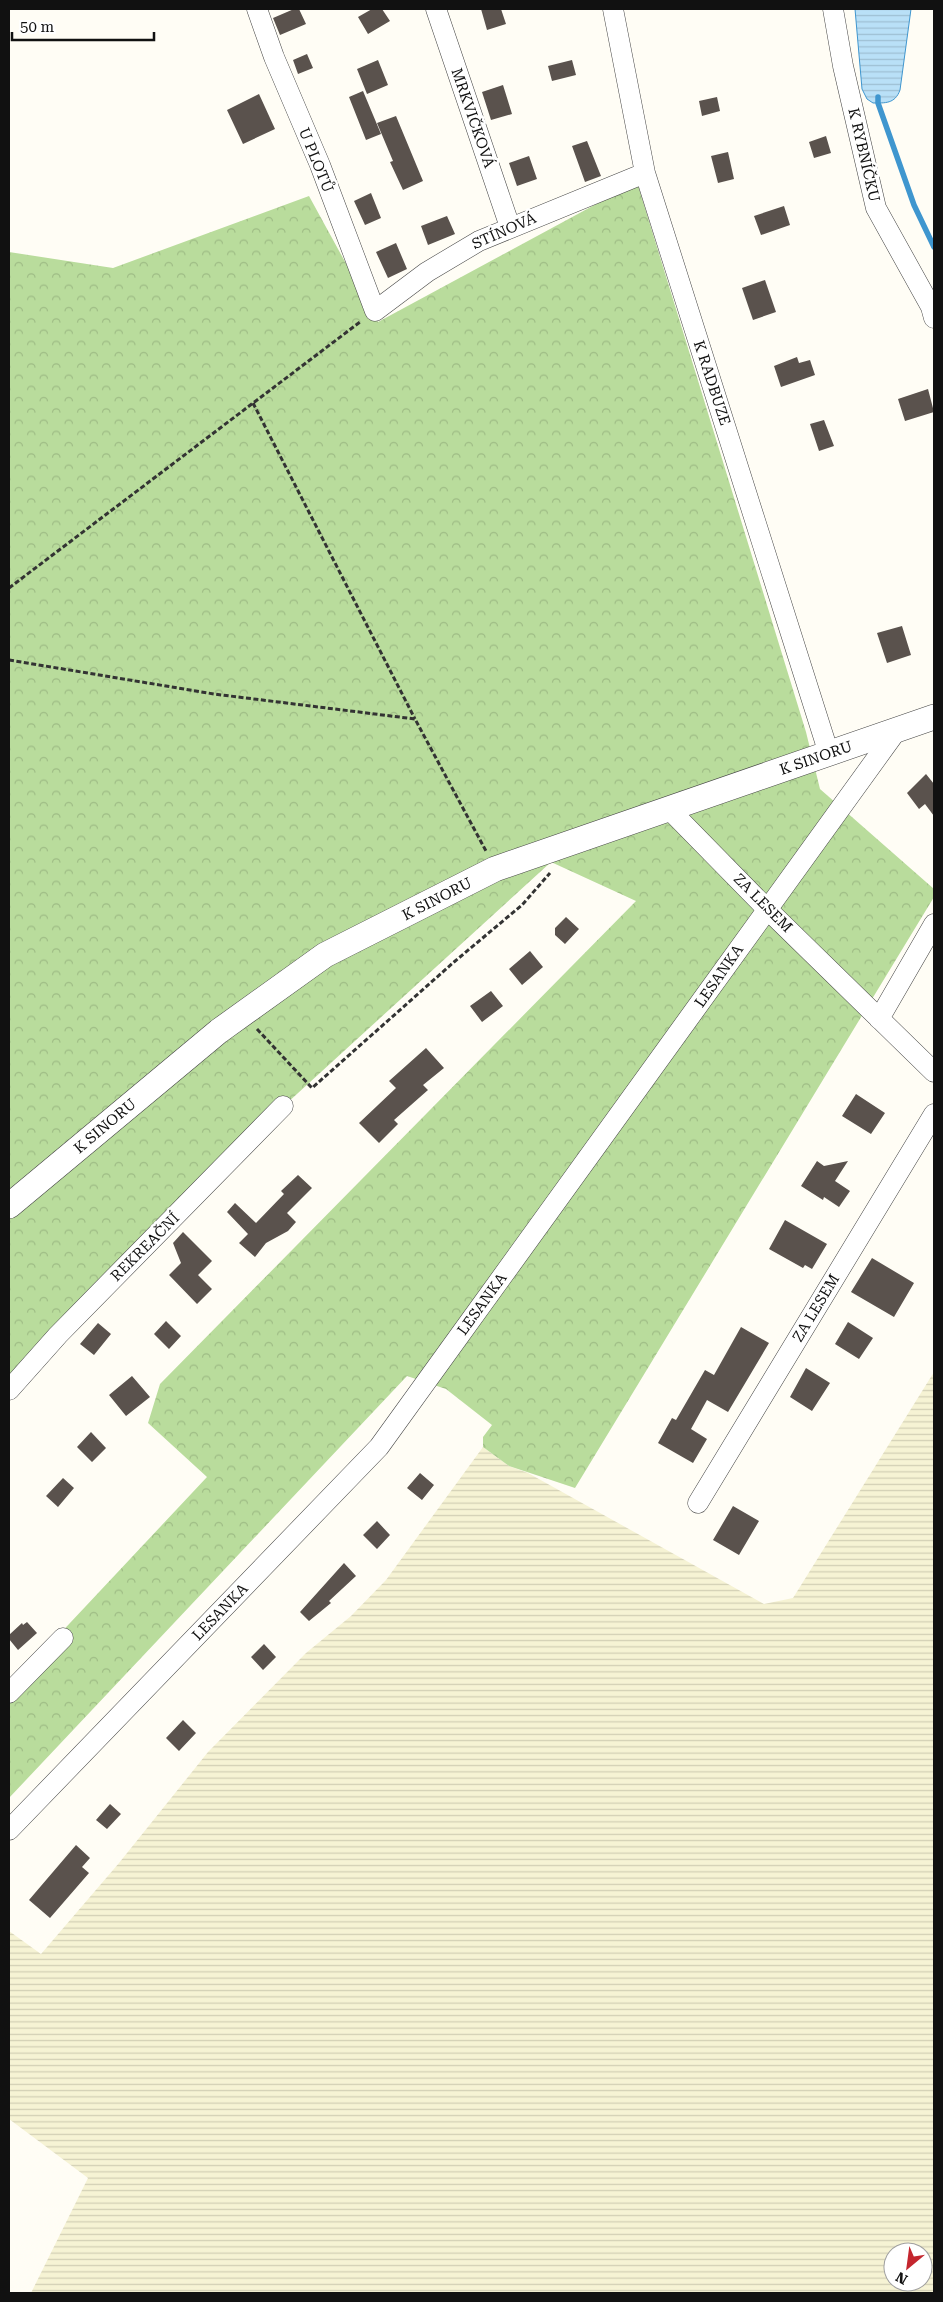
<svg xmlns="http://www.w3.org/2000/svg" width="943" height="2302" font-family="'Roboto Serif',serif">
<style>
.farmland{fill:url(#farmland-rules);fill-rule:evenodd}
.forest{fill:url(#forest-crowns)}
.water{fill:url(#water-rules);stroke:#3f96cf}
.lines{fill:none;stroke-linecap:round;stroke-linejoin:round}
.stream{stroke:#3f96cf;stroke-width:5.5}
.building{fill:#5a524d}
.minor-casing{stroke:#444;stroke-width:21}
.tertiary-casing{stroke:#444;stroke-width:26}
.path{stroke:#333;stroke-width:3;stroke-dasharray:5 2.5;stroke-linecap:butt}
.minor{stroke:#fff;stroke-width:20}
.tertiary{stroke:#fff;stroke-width:25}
.labels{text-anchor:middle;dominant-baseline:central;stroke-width:5;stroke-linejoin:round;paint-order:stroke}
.street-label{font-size:15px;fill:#111;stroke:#fff}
</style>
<defs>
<pattern id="farmland-rules" width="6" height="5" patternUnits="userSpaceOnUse" patternTransform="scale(1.25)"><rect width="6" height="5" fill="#f6f3d4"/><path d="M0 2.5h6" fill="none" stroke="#d2cfb5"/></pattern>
<pattern id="forest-crowns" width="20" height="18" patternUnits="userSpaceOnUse" patternTransform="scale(1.25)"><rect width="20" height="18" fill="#b9dc9c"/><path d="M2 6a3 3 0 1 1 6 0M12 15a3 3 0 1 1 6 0" fill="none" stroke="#9ebc85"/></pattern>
<pattern id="water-rules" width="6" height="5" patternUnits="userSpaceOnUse" patternTransform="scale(1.25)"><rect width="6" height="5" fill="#b9e0f7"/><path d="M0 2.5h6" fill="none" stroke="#9ebfd3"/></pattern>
</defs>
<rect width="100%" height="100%" fill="#fffdf5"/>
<path class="farmland" d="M 934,1372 L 934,2293 L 31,2293 L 88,2178 L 9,2119 L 9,1931 L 41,1954 L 119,1863 L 208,1752 L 306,1653 L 351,1616 L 386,1580 L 483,1447 L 509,1466 L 528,1473 L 764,1604 L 793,1598 ZM 893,2252 L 923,2252 L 923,2282 L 893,2282 Z"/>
<path class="forest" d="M 637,182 L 806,732 L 820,789 L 934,889 L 934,897 L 575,1488 L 509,1466 L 483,1447 L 483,1437 L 492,1425 L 446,1389 L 407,1376 L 9,1798 L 9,1688 L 207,1477 L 148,1423 L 160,1384 L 636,901 L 551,862 L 183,1198 L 9,1379 L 9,252 L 113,268 L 309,196 L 378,322 Z"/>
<path class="water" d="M 855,9 L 911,9 L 900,90 C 895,104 885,103 873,103 L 867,99 L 862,89 Z"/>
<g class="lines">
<path class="stream" d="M 878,97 L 878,103 L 914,205 L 934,247"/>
</g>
<path class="building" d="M 294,9 L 299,9 L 306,24 L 280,35 L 273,18 Z
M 372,9 L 382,9 L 390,21 L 368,34 L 358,17 Z
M 481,9 L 501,9 L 506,24 L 487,30 Z
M 307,54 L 313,68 L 298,74 L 293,60 Z
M 378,60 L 388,85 L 367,94 L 357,69 Z
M 572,60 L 576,75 L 552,81 L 548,66 Z
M 503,85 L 512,114 L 491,120 L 482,92 Z
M 363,91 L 381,134 L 366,140 L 349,97 Z
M 259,94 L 275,129 L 243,144 L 227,110 Z
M 717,97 L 720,111 L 702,116 L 699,101 Z
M 396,116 L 423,181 L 403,190 L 390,162 L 393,161 L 377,123 Z
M 826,136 L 831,153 L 814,158 L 809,142 Z
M 587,141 L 601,176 L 585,182 L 572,146 Z
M 728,152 L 734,179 L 718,183 L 711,156 Z
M 529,156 L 537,179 L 517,186 L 509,163 Z
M 371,193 L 381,218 L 365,225 L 354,201 Z
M 784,206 L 790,225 L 761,235 L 754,216 Z
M 447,216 L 455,234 L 428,245 L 421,226 Z
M 396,243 L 407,269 L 388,278 L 376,252 Z
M 765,280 L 776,312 L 753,320 L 742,288 Z
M 797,357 L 799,363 L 810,360 L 815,375 L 781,387 L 774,366 Z
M 928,389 L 934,412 L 905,421 L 898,399 Z
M 824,420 L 834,446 L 819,451 L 810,424 Z
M 902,626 L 911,655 L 887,663 L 877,633 Z
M 926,774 L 934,784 L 934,816 L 925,804 L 919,809 L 907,793 Z
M 566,917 L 579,929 L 565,944 L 555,935 L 555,928 Z
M 530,951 L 543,967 L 522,985 L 509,969 Z
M 491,991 L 503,1006 L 482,1022 L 470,1006 Z
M 426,1048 L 444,1068 L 423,1085 L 428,1090 L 394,1120 L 398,1124 L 379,1143 L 359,1123 L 396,1088 L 389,1081 Z
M 856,1094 L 885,1113 L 871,1134 L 842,1116 Z
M 817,1161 L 824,1166 L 848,1161 L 835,1181 L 850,1191 L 839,1207 L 824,1197 L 823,1200 L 801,1186 Z
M 298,1175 L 312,1188 L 287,1213 L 296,1222 L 288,1231 L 266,1243 L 255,1257 L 239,1243 L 248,1234 L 227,1212 L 235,1203 L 256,1223 L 284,1194 L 281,1191 Z
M 785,1220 L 827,1244 L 812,1269 L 805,1265 L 803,1268 L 769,1249 Z
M 183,1232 L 212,1261 L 198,1275 L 212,1289 L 197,1304 L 169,1275 L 181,1263 L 173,1243 Z
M 872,1258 L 914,1283 L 894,1317 L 851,1292 Z
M 166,1321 L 181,1336 L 169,1349 L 154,1334 Z
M 848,1322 L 873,1338 L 859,1359 L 835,1344 Z
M 98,1323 L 111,1334 L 94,1355 L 80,1344 Z
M 741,1327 L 769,1343 L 728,1412 L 707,1400 L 691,1429 L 707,1439 L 693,1463 L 658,1443 L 672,1418 L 676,1420 L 705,1370 L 714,1375 Z
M 806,1368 L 830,1383 L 812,1411 L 790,1397 Z
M 132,1376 L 150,1397 L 126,1416 L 109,1395 Z
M 91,1432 L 106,1448 L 92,1462 L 77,1447 Z
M 420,1473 L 434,1485 L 422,1500 L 407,1488 Z
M 63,1478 L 74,1488 L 58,1507 L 46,1496 Z
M 733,1506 L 759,1521 L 739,1555 L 713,1540 Z
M 377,1521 L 390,1535 L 377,1549 L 363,1535 Z
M 344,1563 L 356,1576 L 329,1601 L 331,1603 L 309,1621 L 300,1612 Z
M 27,1622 L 37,1633 L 18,1650 L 9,1639 L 9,1635 L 22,1623 L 23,1625 Z
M 264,1644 L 276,1657 L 263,1670 L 251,1657 Z
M 183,1720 L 196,1733 L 179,1751 L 166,1738 Z
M 110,1804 L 121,1814 L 107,1829 L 96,1820 Z
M 76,1845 L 90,1858 L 82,1867 L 89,1873 L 50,1918 L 29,1900 Z"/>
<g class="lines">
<g class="minor-casing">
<path id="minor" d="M 257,9 L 274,57 L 320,165 L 375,311 L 427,272 L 479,241 L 645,173
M 436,9 L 510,227
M 613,9 L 645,173 L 829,754
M 833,9 L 843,66 L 876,208 L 931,307 L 934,318
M 668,808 L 767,909 L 934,1072
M 879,1019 L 934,924
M 9,1390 L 58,1335 L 283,1106
M 698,1503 L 934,1114
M 9,1693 L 63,1638
M 9,1830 L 379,1447 L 897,730"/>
</g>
<g class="tertiary-casing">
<path id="tertiary" d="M 9,1206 L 219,1031 L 325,955 L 495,869 L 934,717"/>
</g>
<path class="path" d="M 253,403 L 415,719
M 9,588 L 360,322
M 9,660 L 214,694 L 415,719 L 486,851
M 257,1029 L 312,1088 L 454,962 L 522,905 L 550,873"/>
<use href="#minor" class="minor"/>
<use href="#tertiary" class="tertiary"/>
</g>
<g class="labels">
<g class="street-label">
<text transform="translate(473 118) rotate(71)">MRKVIČKOVÁ</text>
<text transform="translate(864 155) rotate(77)">K RYBNÍČKU</text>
<text transform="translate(316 160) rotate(68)">U PLOTŮ</text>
<text transform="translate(504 231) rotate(-24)">STÍNOVÁ</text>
<text transform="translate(712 383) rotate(72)">K RADBUZE</text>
<text transform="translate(816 758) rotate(-19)">K SINORU</text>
<text transform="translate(437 899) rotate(-27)">K SINORU</text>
<text transform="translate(763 903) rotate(45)">ZA LESEM</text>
<text transform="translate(719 976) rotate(-55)">LESANKA</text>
<text transform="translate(105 1126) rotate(-40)">K SINORU</text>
<text transform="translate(145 1247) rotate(-45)">REKREAČNÍ</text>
<text transform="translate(482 1304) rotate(-54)">LESANKA</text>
<text transform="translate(816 1308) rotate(-59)">ZA LESEM</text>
<text transform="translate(220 1612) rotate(-46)">LESANKA</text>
</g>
</g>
<rect width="943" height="2302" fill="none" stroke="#111111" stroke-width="20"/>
<g transform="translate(908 2267) rotate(209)"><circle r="24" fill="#ffffff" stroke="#a0a0a0"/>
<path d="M0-4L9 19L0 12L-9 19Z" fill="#c4262e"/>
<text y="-8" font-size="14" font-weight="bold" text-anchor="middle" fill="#111111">N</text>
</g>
<path d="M12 32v8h142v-8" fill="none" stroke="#111111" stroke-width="2.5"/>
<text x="20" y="32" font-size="15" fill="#111111" stroke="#ffffff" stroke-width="4" paint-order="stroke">50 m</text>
</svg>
